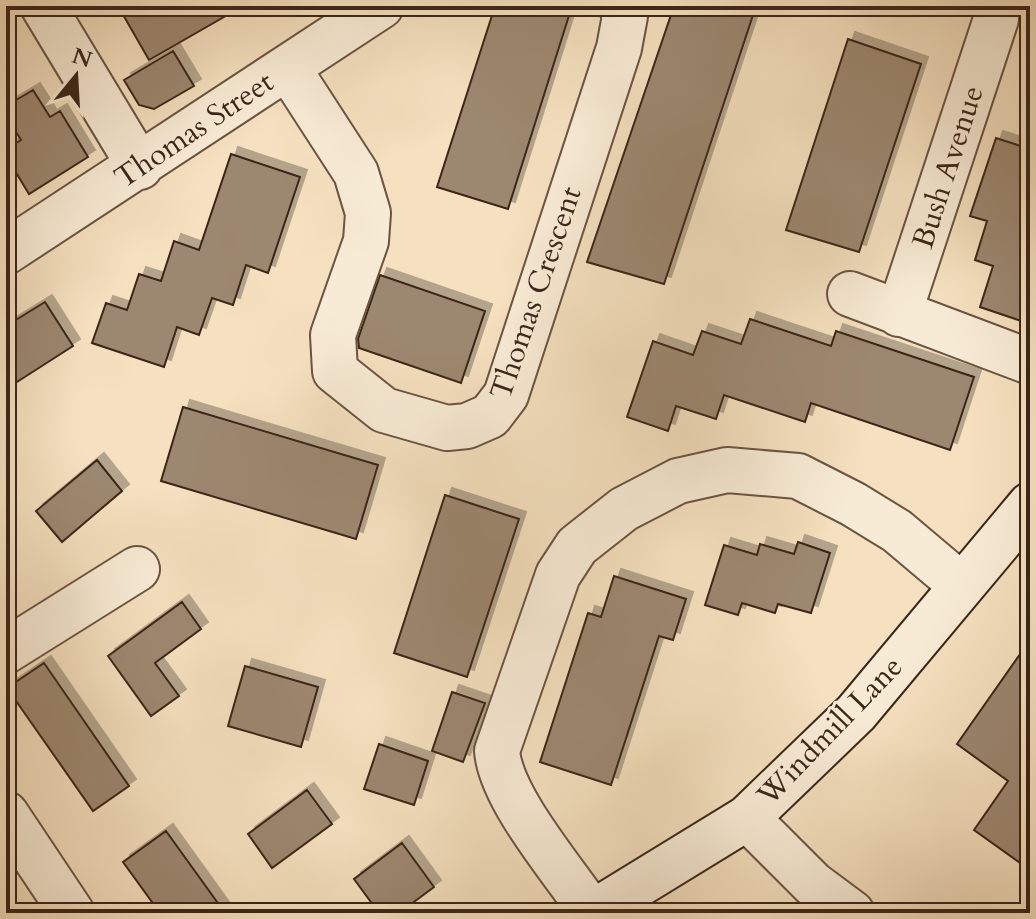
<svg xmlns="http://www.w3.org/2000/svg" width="1036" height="919" font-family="Cardo,serif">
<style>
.building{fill:#9c876f;stroke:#3b2619;stroke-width:2;filter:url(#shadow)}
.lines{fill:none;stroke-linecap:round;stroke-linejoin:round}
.street-casing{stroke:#6a5442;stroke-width:48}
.secondary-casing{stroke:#3b2619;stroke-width:48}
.street{stroke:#f8ebd5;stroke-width:44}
.secondary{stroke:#f8ebd5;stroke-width:44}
.labels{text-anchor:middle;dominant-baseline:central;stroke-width:6;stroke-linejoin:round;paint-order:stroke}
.street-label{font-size:30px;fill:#3b2619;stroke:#f8ebd5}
</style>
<defs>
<filter id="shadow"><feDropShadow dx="7" dy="-7" stdDeviation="0" flood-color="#0004"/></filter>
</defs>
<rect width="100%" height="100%" fill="#f5e0bf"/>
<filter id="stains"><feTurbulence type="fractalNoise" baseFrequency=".0025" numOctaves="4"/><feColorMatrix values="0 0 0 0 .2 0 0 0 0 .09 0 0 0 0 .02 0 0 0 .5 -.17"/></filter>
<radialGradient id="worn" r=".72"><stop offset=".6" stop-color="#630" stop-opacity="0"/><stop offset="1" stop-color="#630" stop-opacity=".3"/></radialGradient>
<path class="building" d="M 118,6 L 243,6 L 149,60 Z
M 495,6 L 572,6 L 508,209 L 437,187 Z
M 674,6 L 756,6 L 664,284 L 587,262 Z
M 848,39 L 921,64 L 859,252 L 786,230 Z
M 173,51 L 194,86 L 154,109 L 139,105 L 124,80 Z
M 33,90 L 50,117 L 60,111 L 88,157 L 29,194 L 6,156 L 6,149 L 21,140 L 6,116 L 6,106 Z
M 996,138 L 1030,149 L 1030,324 L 980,307 L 993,266 L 975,260 L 987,221 L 970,216 Z
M 231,154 L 300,177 L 268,273 L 246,265 L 233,305 L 212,298 L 199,335 L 177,327 L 164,367 L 92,343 L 106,303 L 127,310 L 139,274 L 161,281 L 174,241 L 199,250 Z
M 380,275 L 485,311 L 461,383 L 359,348 L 358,339 Z
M 45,302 L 73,346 L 6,389 L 6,326 Z
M 750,319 L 831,346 L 836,331 L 974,377 L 950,450 L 811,403 L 805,422 L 724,395 L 716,419 L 676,406 L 668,431 L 627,417 L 653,341 L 693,355 L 702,331 L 741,344 Z
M 183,407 L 378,465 L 356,539 L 161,481 Z
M 97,460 L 122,491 L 62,542 L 36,511 Z
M 445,495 L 519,519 L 467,677 L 394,653 Z
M 798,542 L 830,553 L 811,613 L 778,604 L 775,613 L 742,603 L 738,615 L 705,605 L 724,545 L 757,555 L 760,544 L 794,554 Z
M 614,576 L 686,599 L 673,640 L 659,636 L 611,785 L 540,762 L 588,613 L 601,617 Z
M 182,602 L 201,629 L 155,663 L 179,696 L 151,716 L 108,656 Z
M 1030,640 L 1030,870 L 974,830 L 1008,781 L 957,744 Z
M 44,663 L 129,786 L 93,811 L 7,688 Z
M 245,666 L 318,687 L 301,747 L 228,726 Z
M 452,692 L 485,703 L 463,762 L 432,751 Z
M 379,744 L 428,761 L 414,805 L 364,789 Z
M 307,790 L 332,824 L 272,868 L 248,834 Z
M 166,831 L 225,913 L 160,913 L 123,862 Z
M 402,843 L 434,887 L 399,913 L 379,913 L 354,879 Z"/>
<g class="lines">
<g class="street-casing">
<path id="street" d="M 43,6 L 140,167
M 288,68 L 356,173 L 368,213 L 366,241 L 333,335 L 335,371 L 384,410 L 447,428 L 467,426 L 490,416 L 506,395 L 619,48 L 625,16 L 621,6
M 6,252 L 381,6
M 850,294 L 1030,362
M 899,314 L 996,19
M 6,651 L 137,569
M 6,814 L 72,913
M 747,818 L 813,884 L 852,913
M 592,913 C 564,871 501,799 497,751 L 558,575 L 577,546 L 624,509 L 678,481 L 727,470 L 798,476 L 853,504 L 897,531 L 961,585"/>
</g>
<g class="secondary-casing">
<path id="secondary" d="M 592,913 L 747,818 L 856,713 L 1030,505"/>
</g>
<use href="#street" class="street"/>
<use href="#secondary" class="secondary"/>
</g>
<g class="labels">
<g class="street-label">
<text transform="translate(194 130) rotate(-34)">Thomas Street</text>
<text transform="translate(948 167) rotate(-72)">Bush Avenue</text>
<text transform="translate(536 293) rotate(-71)">Thomas Crescent</text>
<text transform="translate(830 731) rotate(-46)">Windmill Lane</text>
</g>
</g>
<rect width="1036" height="919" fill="none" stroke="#f5e0bf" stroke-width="32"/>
<rect x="8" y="8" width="1020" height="903" fill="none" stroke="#3b2619" stroke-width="4"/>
<rect x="16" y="16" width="1004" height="887" fill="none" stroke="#3b2619" stroke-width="2"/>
<g transform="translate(76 76) rotate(18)" stroke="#f8ebd5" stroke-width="6" paint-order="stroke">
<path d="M0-6L14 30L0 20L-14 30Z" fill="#3b2619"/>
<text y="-12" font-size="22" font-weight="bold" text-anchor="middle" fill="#3b2619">N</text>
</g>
<rect width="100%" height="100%" filter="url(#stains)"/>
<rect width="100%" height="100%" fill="url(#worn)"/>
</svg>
